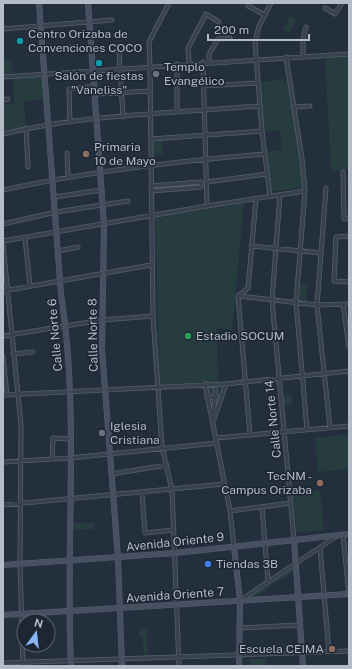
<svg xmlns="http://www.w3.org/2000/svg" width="352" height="669" font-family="'Public Sans',sans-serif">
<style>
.green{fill:#263c3f}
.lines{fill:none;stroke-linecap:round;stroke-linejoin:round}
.street-casing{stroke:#565f6c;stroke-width:5}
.secondary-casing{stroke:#565f6c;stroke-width:6}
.street{stroke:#38414e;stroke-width:3.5}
.secondary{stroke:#465061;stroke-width:5}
.culture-dot{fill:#0f9aa8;stroke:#1d2633;stroke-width:1.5}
.worship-dot{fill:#6b7280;stroke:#1d2633;stroke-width:1.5}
.education-dot{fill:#8d6e63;stroke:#1d2633;stroke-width:1.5}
.leisure-dot{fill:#2e9e5b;stroke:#1d2633;stroke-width:1.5}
.shop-dot{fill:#3f7fe0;stroke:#1d2633;stroke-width:1.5}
.labels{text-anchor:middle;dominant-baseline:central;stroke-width:3;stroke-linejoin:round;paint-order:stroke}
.poi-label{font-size:12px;fill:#b4bcc9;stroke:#1d2633;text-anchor:start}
.street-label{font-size:12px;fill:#b4bcc9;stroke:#1d2633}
</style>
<rect width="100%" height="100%" fill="#242f3e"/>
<path class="green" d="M 290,16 L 297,20 L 290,32 L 283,29 Z
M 349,55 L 349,170 L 331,171 L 325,57 Z
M 3,59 L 11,59 L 13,73 L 3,74 Z
M 41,75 L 44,76 L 45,99 L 14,103 L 13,78 Z
M 283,79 L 284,82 L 287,81 L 302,171 L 303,188 L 273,191 L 270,189 L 266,151 L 282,150 L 280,131 L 264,132 L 259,83 Z
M 24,102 L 26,127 L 3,131 L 3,105 Z
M 162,140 L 163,154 L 153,155 L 153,141 Z
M 244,204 L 232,330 L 217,327 L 218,382 L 160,384 L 155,217 Z
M 300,284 L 307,285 L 306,301 L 299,300 Z
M 221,386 L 223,389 L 215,412 L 212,411 L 209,388 Z
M 292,394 L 293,405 L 284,406 L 282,395 Z
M 349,434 L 349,469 L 318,472 L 315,438 Z
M 320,490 L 324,530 L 297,533 L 293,493 Z
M 71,523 L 94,523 L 94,529 L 71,530 Z
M 293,568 L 293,572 L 254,598 L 248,598 Z
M 142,628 L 147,628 L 148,657 L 144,657 L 143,637 L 139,637 L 139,630 L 142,630 Z
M 250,659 L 266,659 L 267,666 L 250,666 Z"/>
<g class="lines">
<g class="street-casing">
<path id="street" d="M 169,3 L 149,42 L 150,66 L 153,316 L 162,447 L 172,490 L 179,666
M 249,3 L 248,6 L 265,15
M 325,8 L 335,14 L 342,3
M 3,29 L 112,20
M 43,49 L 75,47
M 119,51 L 123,117
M 303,56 L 303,39 L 306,27
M 286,57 L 302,159 L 305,191 L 296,303 L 307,429
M 203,62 L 207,206
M 209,62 L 209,54 L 218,39 L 230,38
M 189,63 L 188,48 L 206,14 L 219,22
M 177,64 L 177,112
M 3,77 L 349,54
M 204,86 L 258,83
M 96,94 L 150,91
M 3,100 L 8,99
M 293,107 L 310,106
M 70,122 L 69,89 L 95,86
M 26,128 L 28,167
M 3,134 C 87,114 175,113 260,106
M 151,139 L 262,131
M 67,153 L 68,177
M 343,172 L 344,219 L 349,218
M 207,182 L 267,174
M 326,188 L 317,305 L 330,428
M 3,190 C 89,171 176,161 264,154
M 151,191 L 201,187 L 201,182 L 151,186
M 280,195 L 272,300 L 294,539
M 270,196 L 262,131 L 255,42 L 259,26 L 271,3
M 55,197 L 101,190
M 3,224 L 56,212 L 128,201
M 349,236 L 336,237 L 334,281 L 349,282
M 25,238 L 30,286
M 3,241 L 207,206 L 305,191
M 3,244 L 21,425 L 20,564 L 23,666
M 251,246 L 321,253
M 58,251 L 78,247
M 3,291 L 151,265
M 239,296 L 317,305 L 349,304
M 343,304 L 349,347
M 3,336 L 102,320 L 153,316
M 13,354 L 33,352
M 3,357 L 7,395
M 205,384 L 230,511 L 234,547
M 3,395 L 226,384 L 349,371
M 215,395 L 216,384
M 207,398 L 213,397 L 215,399 L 217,397 L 215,395 L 213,397
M 213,415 L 215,399
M 213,422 L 226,384
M 250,435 L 238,296 L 248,288 L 256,199
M 216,438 L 349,426
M 52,458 L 53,438 L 70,439
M 3,462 L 70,458 L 217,443
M 111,474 L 167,465
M 142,493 L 145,533 L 174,530
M 3,505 L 224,484
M 262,507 L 268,581
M 230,511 L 291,503
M 343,535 L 349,594
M 320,548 L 329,652
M 241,600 L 337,536
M 239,628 L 300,625
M 3,663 L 349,651"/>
</g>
<g class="secondary-casing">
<path id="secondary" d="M 39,3 L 61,294 C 80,416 65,543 71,666
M 88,3 L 104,225 L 102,350 L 118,558 L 122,666
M 294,539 L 303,666
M 234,547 L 240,600 L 239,666
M 3,565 L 175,553 L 349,534
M 3,615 L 349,594"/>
</g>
<use href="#street" class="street"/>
<use href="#secondary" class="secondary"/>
</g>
<g class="culture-dot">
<circle cx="20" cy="41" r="4"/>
<circle cx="99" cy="63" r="4"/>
</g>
<g class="worship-dot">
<circle cx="156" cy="74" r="4"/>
<circle cx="102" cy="433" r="4"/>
</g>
<g class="education-dot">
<circle cx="86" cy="154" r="4"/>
<circle cx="320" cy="483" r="4"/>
<circle cx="332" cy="649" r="4"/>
</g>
<circle class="leisure-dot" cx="188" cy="336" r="4"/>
<circle class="shop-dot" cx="208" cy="564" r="4"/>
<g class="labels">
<g class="poi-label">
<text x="28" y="34">Centro Orizaba de<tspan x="28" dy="14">Convenciones COCO</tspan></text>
<text x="164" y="67">Templo<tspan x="164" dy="14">Evangélico</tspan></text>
<text x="99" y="76" text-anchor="middle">Salón de fiestas<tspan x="99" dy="14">"Vaneliss"</tspan></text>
<text x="94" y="147">Primaria<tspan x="94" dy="14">10 de Mayo</tspan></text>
<text x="196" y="336">Estadio SOCUM</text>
<text x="110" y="426">Iglesia<tspan x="110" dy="14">Cristiana</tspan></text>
<text x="312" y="476" text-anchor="end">TecNM -<tspan x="312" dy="14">Campus Orizaba</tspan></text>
<text x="216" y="564">Tiendas 3B</text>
<text x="324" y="649" text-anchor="end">Escuela CEIMA</text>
</g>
<g class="street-label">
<text transform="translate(55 335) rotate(-95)">Calle Norte 6</text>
<text transform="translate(93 335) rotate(-91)">Calle Norte 8</text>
<text transform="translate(273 419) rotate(-96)">Calle Norte 14</text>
<text transform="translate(175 542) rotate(-6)">Avenida Oriente 9</text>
<text transform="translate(175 595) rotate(-4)">Avenida Oriente 7</text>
</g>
</g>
<rect width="352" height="669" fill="none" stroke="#b4bcc9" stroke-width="8"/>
<g transform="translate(36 633) rotate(15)"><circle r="19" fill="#1d2633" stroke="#59626f"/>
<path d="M0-3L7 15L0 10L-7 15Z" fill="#8ab4f8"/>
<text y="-6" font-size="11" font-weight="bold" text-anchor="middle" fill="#b4bcc9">N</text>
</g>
<path d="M208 34v6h101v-6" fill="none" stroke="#b4bcc9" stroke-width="2"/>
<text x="214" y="34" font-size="12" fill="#b4bcc9" stroke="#1d2633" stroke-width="3" paint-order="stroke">200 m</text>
</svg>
